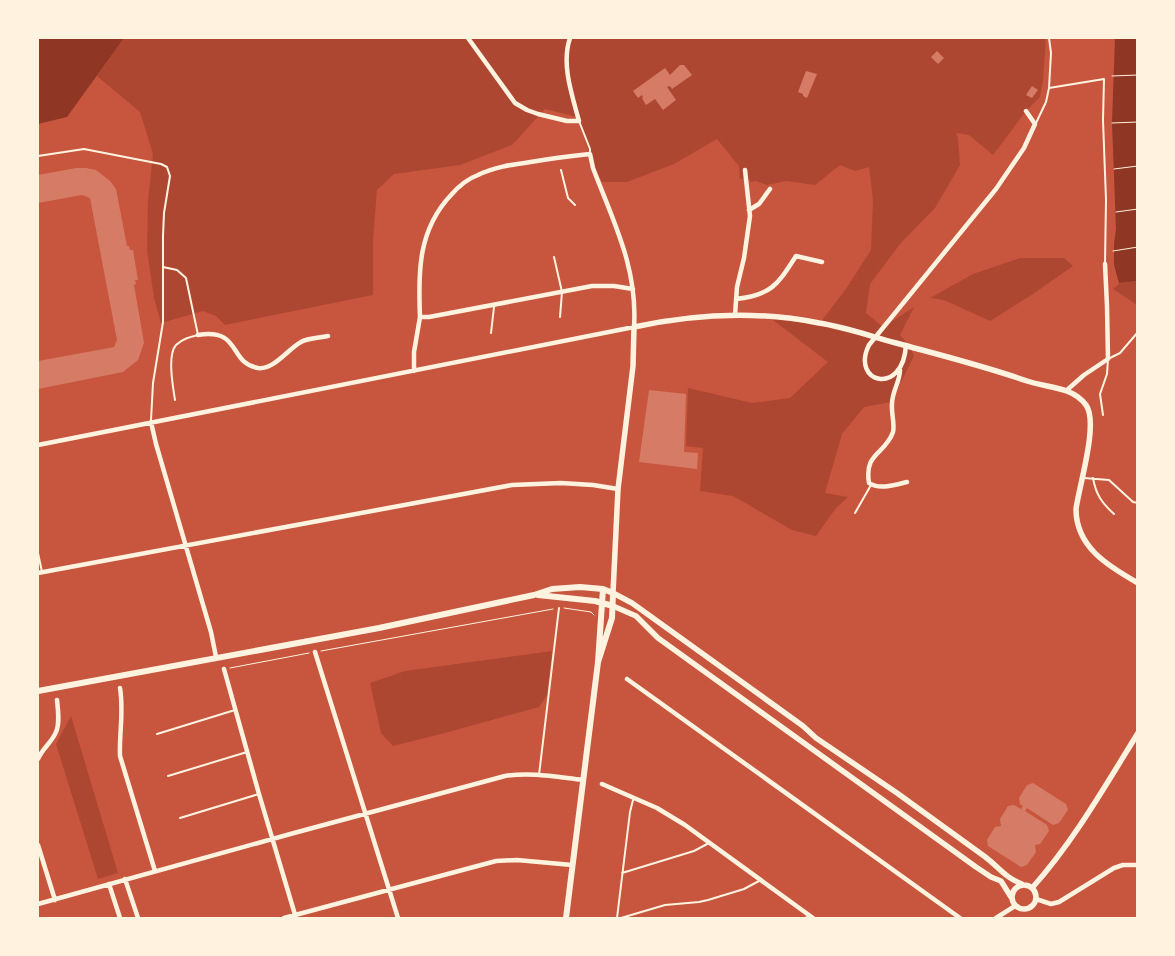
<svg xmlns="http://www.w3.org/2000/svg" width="1175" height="956" font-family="Mulish,sans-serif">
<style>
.green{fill:#ae4732}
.water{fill:#8f3625}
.building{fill:#d67c66}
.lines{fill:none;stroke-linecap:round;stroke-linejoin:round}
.path{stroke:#fff3e0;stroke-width:1}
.service{stroke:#fff3e0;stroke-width:2}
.minor{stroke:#fff3e0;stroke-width:4.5}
.tertiary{stroke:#fff3e0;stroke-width:5.5}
.secondary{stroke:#fff3e0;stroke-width:6}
</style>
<rect width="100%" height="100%" fill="#c8553d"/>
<path class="green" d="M 124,38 L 1046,38 L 1043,80 L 1040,97 L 1026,111 L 993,155 L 969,135 L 956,133 L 958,138 L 960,165 L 935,208 L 900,244 L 870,284 L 866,313 L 883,327 L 914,307 L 900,335 L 909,345 L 914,356 L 891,402 L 864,407 L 842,434 L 825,493 L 848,497 L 836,508 L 816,536 L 792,530 L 733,496 L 700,491 L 703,448 L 686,446 L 688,388 L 752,403 L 790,398 L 828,362 L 769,317 L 819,324 L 846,289 L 871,250 L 873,200 L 869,167 L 855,171 L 840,165 L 815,185 L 786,181 L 767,185 L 756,181 L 751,182 L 747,178 L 740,179 L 739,166 L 717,139 L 674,164 L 627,182 L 602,182 L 593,164 L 577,117 L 545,109 L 512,145 L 460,165 L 394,174 L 377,190 L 373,240 L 373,295 L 225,325 L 216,316 L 203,311 L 161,323 L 154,298 L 147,250 L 148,200 L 153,154 L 140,112 L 97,76 Z
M 1020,258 L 1064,258 L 1073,266 L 1033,294 L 990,321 L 944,300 L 930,298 L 973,274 Z
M 1137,281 L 1137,305 L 1113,289 L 1120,283 Z
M 552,651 L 547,695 L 539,707 L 441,734 L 393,746 L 381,733 L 370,683 L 405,671 Z
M 71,716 L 118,873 L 98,879 L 56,744 Z"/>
<path class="water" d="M 38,38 L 124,38 L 67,117 L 38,124 Z
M 1115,38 L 1137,38 L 1137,281 L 1119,283 L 1114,265 L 1114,244 L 1116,229 L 1112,123 Z"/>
<path class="building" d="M 937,51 L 944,58 L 938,64 L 931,57 Z
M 680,65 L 684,65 L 692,75 L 672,89 L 670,86 L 667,87 L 676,100 L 663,110 L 655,99 L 646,105 L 642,98 L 643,97 L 642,95 L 638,98 L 633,91 L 665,68 L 670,75 Z
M 806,71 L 817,74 L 807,98 L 803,96 L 803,94 L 798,92 Z
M 1032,86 L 1038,90 L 1032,98 L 1026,95 Z
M 76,168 L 86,168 L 96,170 L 110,181 L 116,189 L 127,246 L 129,246 L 130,250 L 133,250 L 138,280 L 135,280 L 136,284 L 134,285 L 144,343 L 138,360 L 123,372 L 38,389 L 38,361 L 109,348 L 114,347 L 117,340 L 90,198 L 82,195 L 38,203 L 38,175 Z
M 649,390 L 686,394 L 684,452 L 698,453 L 697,469 L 639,462 Z
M 1033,783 L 1066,804 L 1068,810 L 1059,823 L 1053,825 L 1027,808 L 1025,811 L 1047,825 L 1049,831 L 1040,844 L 1035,845 L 1036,852 L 1027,865 L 1021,867 L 988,846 L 987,840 L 995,827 L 1001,826 L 1000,819 L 1008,806 L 1014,805 L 1021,809 L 1023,806 L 1020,804 L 1019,798 L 1027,785 Z"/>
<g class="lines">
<path class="path" d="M 1112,76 L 1138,75
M 1112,123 L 1138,122
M 1114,169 L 1138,166
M 1116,212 L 1138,209
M 1113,251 L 1138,247
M 564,608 L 591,612 L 594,615
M 321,651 L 553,609
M 230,668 L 309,653"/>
<path class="service" d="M 1049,38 L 1051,53 L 1049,88 L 1104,79 L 1103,120 L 1106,200 L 1105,264
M 579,121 L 590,149 L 590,154
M 1036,123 L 1046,102 L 1049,88
M 38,156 L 84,149 L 161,164 L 167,167 L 170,176 L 164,213 L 163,236 L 163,322 L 153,383 L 151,420
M 561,170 L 568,198 L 575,205
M 554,257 L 562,292 L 560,317
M 163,267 L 177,270 L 186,278 L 198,335 C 190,337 182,339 176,345 C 167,355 173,387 175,400
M 491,333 L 494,307
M 1103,415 L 1100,394 L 1107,374 L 1108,359 L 1120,353 L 1138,332
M 1084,478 L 1109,480 L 1133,502 L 1138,503
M 1093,478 C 1096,495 1102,503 1114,514
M 855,513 L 871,485
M 38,553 L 42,572
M 157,734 L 235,710
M 539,775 L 559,608
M 168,776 L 247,752
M 180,818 L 259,794
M 622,873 L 694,851 L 709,843
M 617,918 L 630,812 L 633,800
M 621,918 L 665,905 L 699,902 L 708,900 L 744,889 L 759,881
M 805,918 L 810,916"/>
<path class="minor" d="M 468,38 L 515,103 L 527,110 L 538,114 L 567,121 L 579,121 C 572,95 561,64 570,38
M 749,210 L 759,204 L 770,189
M 736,299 C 772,295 778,284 796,256 L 822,262
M 735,315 L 737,287 L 744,258 L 750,216 L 745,170
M 198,335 C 242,328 228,363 258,368 C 274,370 288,349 301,342 C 308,338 319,338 328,336
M 906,345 C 903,397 850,383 869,345 L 996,189 L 1024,148 L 1035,124 L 1026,111
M 900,370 C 900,382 892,391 892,404 C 891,412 895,424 893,432 C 885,455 864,452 869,483 C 879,490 895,485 907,482
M 414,371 L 414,352 L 420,317 L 429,317 L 592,286 L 614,286 L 633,289
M 1067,390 L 1084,375 L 1108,359 L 1107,306 L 1105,264
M 151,422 L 156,444 L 211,632 L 216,657
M 38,445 L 634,327 C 638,268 613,221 593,168 L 590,154 C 572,156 555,158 537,161 C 517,164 496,166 478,175 C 467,179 458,187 451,195 C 418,230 418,272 420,317
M 38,573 L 512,485 L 561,483 L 593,485 L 618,489
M 315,652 L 398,918
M 224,669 L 259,794 L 296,918
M 627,679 L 960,918
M 120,688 C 124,712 119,733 120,756 L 155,871
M 38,759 C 42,749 52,742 56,732 C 60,723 58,710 57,700
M 602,784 L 657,808 L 685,825 L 813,918
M 38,845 L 55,900
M 125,879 L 138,918
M 109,884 L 120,918
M 1036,899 L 1051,904 L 1059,902 L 1114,868 L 1123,865 L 1138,865
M 38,904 L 294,833 L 505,776 C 531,772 556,777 583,780
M 284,918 L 496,861 L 517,860 L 572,865
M 996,918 L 1015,906"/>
<path class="tertiary" d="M 613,606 L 636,616 L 658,638 L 976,867 L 991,877 L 1001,881 L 1011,897
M 1022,884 C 1004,877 999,867 984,856 L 897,793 L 816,738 L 803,726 L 632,603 L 613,593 L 618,489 L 633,366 L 634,327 C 694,314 759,311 819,323 C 845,327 870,336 896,343 C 940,355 984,366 1027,381 C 1047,388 1072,386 1086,405 C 1099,423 1079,486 1076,509 C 1076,547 1108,566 1138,583
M1012 897a12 12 0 1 1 24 0a12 12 0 1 1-24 0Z
M 1032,888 C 1074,841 1105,786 1138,733"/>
<path class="secondary" d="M 538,595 L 595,601 L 613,606
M 38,691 L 379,628 L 534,595 L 552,589 L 580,587 L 603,589 L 613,593 L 612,618 L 598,662
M 566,918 L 598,662 L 603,589"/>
</g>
<rect width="1175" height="956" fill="none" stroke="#fff3e0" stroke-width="78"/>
</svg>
